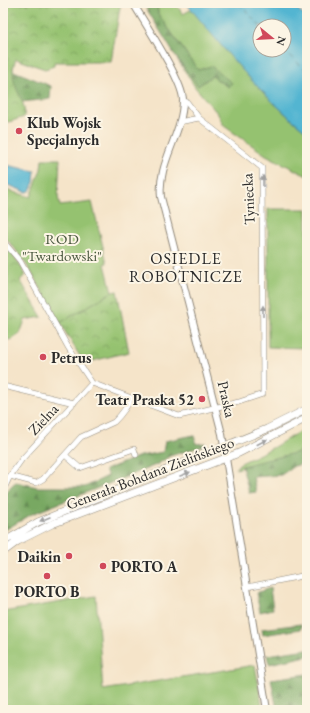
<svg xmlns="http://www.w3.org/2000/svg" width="310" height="713" font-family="'EB Garamond',serif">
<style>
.green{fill:#95c270;stroke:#60764e}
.forest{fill:url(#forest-firs);stroke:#526a46}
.park{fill:url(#park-crowns);stroke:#60764e}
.water{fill:#52b5d1;stroke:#3e707e;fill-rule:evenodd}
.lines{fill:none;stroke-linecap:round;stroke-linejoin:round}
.ferry{stroke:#395b65;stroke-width:1;stroke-dasharray:5 4;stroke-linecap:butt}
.minor-casing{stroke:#90887a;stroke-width:6}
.tertiary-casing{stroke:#90887a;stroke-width:8}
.secondary-casing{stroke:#90887a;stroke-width:8}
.minor{stroke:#fff;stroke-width:5}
.tertiary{stroke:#fff;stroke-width:6}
.secondary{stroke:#fff;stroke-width:7}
.oneway{fill:#a0a0a0}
.poi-dot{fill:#d1495b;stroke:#fcf5e5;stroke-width:1.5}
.labels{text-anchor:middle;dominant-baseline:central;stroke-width:4;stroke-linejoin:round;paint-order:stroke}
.poi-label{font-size:15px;font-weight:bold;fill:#2b2b2b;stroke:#fcf5e5;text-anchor:start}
.street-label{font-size:15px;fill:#2b2b2b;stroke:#fcf5e5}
.park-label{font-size:15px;fill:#4b5840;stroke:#fcf5e5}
.neighbourhood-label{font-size:16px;letter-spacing:1px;fill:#2b2b2b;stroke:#fcf5e5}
</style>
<defs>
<pattern id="forest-firs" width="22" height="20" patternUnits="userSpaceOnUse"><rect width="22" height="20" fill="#78a862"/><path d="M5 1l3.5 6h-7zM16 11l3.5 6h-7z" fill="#638951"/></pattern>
<pattern id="park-crowns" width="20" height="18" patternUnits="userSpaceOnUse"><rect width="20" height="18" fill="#95c270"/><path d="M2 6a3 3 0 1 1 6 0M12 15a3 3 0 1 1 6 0" fill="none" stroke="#7a9e5c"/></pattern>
</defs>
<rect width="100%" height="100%" fill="#fcf5e5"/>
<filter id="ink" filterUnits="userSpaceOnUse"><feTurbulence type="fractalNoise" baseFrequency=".025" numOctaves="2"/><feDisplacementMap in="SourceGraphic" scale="8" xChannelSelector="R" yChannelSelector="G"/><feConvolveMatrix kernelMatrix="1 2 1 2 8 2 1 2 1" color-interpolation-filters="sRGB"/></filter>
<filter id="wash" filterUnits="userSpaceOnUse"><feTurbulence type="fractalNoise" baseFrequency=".012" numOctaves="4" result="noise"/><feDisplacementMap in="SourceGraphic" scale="16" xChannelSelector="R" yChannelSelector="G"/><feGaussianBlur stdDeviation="0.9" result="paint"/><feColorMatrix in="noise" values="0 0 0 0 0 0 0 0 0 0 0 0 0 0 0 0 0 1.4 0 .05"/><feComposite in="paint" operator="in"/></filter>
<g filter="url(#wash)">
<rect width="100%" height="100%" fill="#f5e4c9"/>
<path class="green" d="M 157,3 L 175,3 L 183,14 L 192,9 C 227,53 262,97 307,132 L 307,176 L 266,155 L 224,126 L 218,114 L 195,87 L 176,57 L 198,86 L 212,76 L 228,87 L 232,83 L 198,70 L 158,14 Z
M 42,159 L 60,159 L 58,197 L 60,206 L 92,202 L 107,263 L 105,264 L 112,292 L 60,323 C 46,299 24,254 3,236 L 3,189 L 31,197 L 41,169 Z
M 268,209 L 307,209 L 307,348 L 268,347 Z
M 307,427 L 307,450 L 236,469 L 239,464 L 274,447 Z
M 96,596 L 103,690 L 255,665 L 263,710 L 3,710 L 3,612 Z"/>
<path class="forest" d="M 143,3 L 157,3 L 158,14 L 198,70 L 211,66 L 232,83 L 228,87 L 212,76 L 198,86 L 176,57 Z
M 9,69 L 51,86 L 50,99 L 21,102 L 4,110 Z
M 194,435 L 196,444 L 205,443 L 206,445 L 170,456 L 156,465 L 32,514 L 3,531 C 3,515 1,491 16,482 L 37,487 L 85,487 L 108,476 L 105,470 L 140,456 L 163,452 L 165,441 Z
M 307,450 L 307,463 L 294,466 L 281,475 L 253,477 L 256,492 L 249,493 L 242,466 Z
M 270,588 L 273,609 L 260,612 L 256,593 Z
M 301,624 L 301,629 L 263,635 L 262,629 Z
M 307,649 L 307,656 L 269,664 L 267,655 Z
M 307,674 L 307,710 L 277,710 L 271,679 Z"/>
<path class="park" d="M 3,3 L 123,3 L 120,7 L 111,62 L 54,62 L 54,66 L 45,69 L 16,59 C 5,85 28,98 24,117 L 3,124 Z
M 3,243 L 15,257 L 26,275 L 20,280 L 42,317 L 25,320 L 20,334 L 11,340 L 3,339 Z
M 117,291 L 129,352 L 84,363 L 60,323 L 112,292 Z"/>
<path class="water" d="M 186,3 L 291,3 L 307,18 L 307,132 C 260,95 224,49 186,3 ZM 260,26 L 284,26 L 284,50 L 260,50 Z
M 6,165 L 35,171 L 34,182 L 30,191 L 26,192 L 3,183 L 3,170 Z"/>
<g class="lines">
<path class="ferry" d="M 239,3 L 260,26
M 283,50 L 307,71"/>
</g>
</g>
<g filter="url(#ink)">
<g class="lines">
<g class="minor-casing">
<path id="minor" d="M 179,122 L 199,118
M 3,241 L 20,261 L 68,347 L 92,383 L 179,416 L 239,402 L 263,394 L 262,168 L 199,118 L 187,102 L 183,101
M 3,386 L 74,403
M 65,455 L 80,468 L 134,449 L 136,455
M 10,476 L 36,483 L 43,479 L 81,437 L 114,422 C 121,415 127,408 131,398
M 3,491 L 10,476 L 22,459 L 92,383
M 247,587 L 307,575"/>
</g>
<g class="tertiary-casing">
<path id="tertiary" d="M 133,3 C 144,22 183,81 183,100 C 183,134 157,163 161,197 L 222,434 L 267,710"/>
</g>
<g class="secondary-casing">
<path id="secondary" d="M 3,542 L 38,522 L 267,429 L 307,409
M 3,552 L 18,541 L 52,524 L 239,453 L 307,418"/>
</g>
<use href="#minor" class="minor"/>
<use href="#tertiary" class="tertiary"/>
<use href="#secondary" class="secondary"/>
</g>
<defs><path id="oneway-solid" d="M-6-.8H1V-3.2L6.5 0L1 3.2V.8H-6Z"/></defs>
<g class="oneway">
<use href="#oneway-solid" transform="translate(263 181) rotate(-90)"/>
<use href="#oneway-solid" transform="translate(263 311) rotate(-90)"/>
<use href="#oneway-solid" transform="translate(262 442) rotate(-27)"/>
<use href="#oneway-solid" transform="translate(185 474) rotate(-21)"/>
<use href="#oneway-solid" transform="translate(45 519) rotate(157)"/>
</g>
</g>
<g class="poi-dot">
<circle cx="19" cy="131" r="4"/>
<circle cx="43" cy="357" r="4"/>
<circle cx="202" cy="399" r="4"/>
<circle cx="69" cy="556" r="4"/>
<circle cx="103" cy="566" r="4"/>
<circle cx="47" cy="576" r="4"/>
</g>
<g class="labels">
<g class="poi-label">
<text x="27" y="122">Klub Wojsk<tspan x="27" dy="17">Specjalnych</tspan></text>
<text x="51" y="357">Petrus</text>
<text x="194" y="399" text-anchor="end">Teatr Praska 52</text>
<text x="61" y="556" text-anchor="end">Daikin</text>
<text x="111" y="566">PORTO A</text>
<text x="47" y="591" text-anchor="middle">PORTO B</text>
</g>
<g class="street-label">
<text transform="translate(248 199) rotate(-93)">Tyniecka</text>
<text transform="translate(227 399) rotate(77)">Praska</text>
<text transform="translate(43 419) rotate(-47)">Zielna</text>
<text transform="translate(150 473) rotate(-21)">Generała Bohdana Zielińskiego</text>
</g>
<g class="park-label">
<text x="62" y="238">ROD<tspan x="62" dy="17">"Twardowski"</tspan></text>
</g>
<g class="neighbourhood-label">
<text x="186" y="258">OSIEDLE<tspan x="186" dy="18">ROBOTNICZE</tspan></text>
</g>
</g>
<rect width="310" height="713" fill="none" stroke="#fcf5e5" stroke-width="16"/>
<g transform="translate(272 38) rotate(108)"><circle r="19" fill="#fcf5e5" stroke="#a8a49b"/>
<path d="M0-3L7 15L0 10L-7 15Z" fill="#d1495b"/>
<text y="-6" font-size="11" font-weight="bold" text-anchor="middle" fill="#2b2b2b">N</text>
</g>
</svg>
